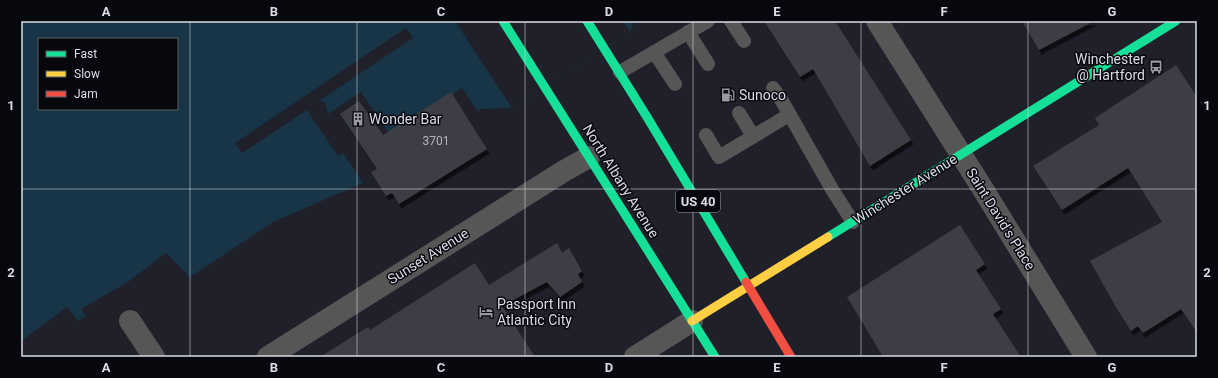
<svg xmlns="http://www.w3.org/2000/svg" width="1218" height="378" font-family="Roboto,sans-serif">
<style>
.water{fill:#173546;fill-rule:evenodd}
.pier{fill:#1f2029}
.building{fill:#3d3e45;filter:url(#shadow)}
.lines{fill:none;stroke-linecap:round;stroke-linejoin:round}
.lane{stroke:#575656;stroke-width:14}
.street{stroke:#575656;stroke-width:22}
.fast{stroke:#16e098;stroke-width:9}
.slow{stroke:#ffcf43;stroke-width:9}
.jam{stroke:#f24e42;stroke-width:9}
.grid{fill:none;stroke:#dbdce8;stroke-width:1;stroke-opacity:0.55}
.labels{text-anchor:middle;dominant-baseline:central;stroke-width:3;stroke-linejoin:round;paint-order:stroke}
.number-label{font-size:12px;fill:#b4b4bf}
.shield{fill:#07070e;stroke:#9b9ca7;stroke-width:1}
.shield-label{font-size:13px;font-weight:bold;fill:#dbdce8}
.poi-label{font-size:14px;fill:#dbdce8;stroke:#07070e;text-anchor:start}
.street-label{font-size:14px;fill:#dbdce8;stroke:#07070e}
.neatline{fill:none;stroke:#dbdce8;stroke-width:1.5}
.grid-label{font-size:13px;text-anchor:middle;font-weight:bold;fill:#dbdce8}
</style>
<defs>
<filter id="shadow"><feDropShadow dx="2.5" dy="4.5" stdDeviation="0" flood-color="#0009"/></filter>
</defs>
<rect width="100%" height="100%" fill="#1f2029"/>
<path class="water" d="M 21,21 L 634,21 L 630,32 L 512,108 L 481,109 L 363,183 L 273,222 L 190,277 L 166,253 L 128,282 L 81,309 L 86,316 L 78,321 L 67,307 L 21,341 ZM 39,39 L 177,39 L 177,109 L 39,109 Z"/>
<path class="pier" d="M 455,21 L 623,21 L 630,32 L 512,108 Z
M 406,28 L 413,38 L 319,101 L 325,102 L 328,114 L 361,92 L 390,135 L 462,88 L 478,112 L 409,152 L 363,183 L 343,153 L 338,156 L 307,110 L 242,153 L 235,143 Z"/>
<path class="building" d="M 764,21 L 835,21 L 911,140 L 870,166 L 813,69 L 800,77 Z
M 1022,21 L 1094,21 L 1039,50 Z
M 1176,65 L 1197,97 L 1197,333 L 1181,309 L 1143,333 L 1138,326 L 1131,331 L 1117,309 L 1090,261 L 1162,222 L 1128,168 L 1062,210 L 1033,166 L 1099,125 L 1095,118 Z
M 451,92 L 487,149 L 399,204 L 392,193 L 386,196 L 371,172 L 377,169 L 340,114 L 359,101 L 383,135 Z
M 960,225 L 985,264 L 976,270 L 1001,309 L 993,314 L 1021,357 L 883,357 L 847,297 Z
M 557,243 L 562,253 L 569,248 L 582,271 L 578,274 L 582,282 L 560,297 L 547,282 L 502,306 L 535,357 L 320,357 L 368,327 L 370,330 L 475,263 L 489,285 Z"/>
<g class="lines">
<path class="lane" d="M 731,21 L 744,41
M 688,32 L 708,64
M 654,52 L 675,84
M 620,72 L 708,21
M 773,88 L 782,101 L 833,191 L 853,222
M 739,113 L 753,136
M 706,135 L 719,157 L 789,115"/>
<path class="street" d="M 877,21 L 981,186 L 1086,357
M 130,321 L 154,357
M 268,357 L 564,171 L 589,157
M 635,357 L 692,321"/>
<path class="fast" d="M 503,21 L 715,357
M 587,21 L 647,117 L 746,282
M 828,237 L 1176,21"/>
<path class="slow" d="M 692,321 L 828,237"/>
<path class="jam" d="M 746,282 L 791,357"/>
</g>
<path class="grid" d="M 190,21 L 190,357M 357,21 L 357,357M 525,21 L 525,357M 693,21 L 693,357M 861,21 L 861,357M 1028,21 L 1028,357M 21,189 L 1197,189"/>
<defs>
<g id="bus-bare" transform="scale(1.08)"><path d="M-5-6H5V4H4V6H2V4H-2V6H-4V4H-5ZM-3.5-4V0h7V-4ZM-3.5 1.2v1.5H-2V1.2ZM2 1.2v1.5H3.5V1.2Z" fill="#999aa5" stroke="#07070e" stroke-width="2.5" paint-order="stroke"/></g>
<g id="fuel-bare" transform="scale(1.08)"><path d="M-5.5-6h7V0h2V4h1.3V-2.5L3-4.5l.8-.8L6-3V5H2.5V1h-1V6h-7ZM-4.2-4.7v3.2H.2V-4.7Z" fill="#999aa5" stroke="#07070e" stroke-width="2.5" paint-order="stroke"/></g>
<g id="building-bare" transform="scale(1.08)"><path d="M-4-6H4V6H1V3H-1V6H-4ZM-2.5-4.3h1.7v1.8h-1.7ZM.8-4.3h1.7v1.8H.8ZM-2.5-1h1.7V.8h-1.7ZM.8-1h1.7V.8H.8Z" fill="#999aa5" stroke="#07070e" stroke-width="2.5" paint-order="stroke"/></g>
<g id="hotel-bare" transform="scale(1.08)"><path d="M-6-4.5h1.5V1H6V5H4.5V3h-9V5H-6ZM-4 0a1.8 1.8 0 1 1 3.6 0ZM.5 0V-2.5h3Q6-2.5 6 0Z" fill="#999aa5" stroke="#07070e" stroke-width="2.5" paint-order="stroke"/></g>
</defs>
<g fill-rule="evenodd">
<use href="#bus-bare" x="1156" y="67"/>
<use href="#fuel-bare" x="728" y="95"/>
<use href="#building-bare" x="358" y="119"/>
<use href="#hotel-bare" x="486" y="312"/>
</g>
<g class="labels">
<g class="number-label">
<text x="436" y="141">3701</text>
</g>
<rect class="shield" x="676" y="190" width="44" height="22" rx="3"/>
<g class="shield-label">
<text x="698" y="201">US 40</text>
</g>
<g class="poi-label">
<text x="1145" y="59" text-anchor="end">Winchester<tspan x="1145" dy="16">@ Hartford</tspan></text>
<text x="739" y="95">Sunoco</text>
<text x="369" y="119">Wonder Bar</text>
<text x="497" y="304">Passport Inn<tspan x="497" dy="16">Atlantic City</tspan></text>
</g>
<g class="street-label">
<text transform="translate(621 181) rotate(58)">North Albany Avenue</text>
<text transform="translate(905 189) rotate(-32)">Winchester Avenue</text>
<text transform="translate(1001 219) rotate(58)">Saint David's Place</text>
<text transform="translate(428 256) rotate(-32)">Sunset Avenue</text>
</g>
</g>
<rect width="1218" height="378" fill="none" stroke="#07070e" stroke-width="44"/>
<rect x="38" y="38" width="140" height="72" fill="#07070e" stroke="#5c5c65"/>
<rect x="46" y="51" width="20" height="6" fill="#16e098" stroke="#5c5c65"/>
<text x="74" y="58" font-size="12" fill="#dbdce8">Fast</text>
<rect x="46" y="71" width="20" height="6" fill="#ffcf43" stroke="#5c5c65"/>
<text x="74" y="78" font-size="12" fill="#dbdce8">Slow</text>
<rect x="46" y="91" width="20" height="6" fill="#f24e42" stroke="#5c5c65"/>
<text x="74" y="98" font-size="12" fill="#dbdce8">Jam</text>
<rect x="22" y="22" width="1174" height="334" class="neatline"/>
<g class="grid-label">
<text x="106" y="16">A</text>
<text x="274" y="16">B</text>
<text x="441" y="16">C</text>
<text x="609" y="16">D</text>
<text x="777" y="16">E</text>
<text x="944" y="16">F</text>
<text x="1112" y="16">G</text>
<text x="11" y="110">1</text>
<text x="1207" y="110">1</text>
<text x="11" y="277">2</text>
<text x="1207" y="277">2</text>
<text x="106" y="372">A</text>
<text x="274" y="372">B</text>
<text x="441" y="372">C</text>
<text x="609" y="372">D</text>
<text x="777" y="372">E</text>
<text x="944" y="372">F</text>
<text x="1112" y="372">G</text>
</g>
</svg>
